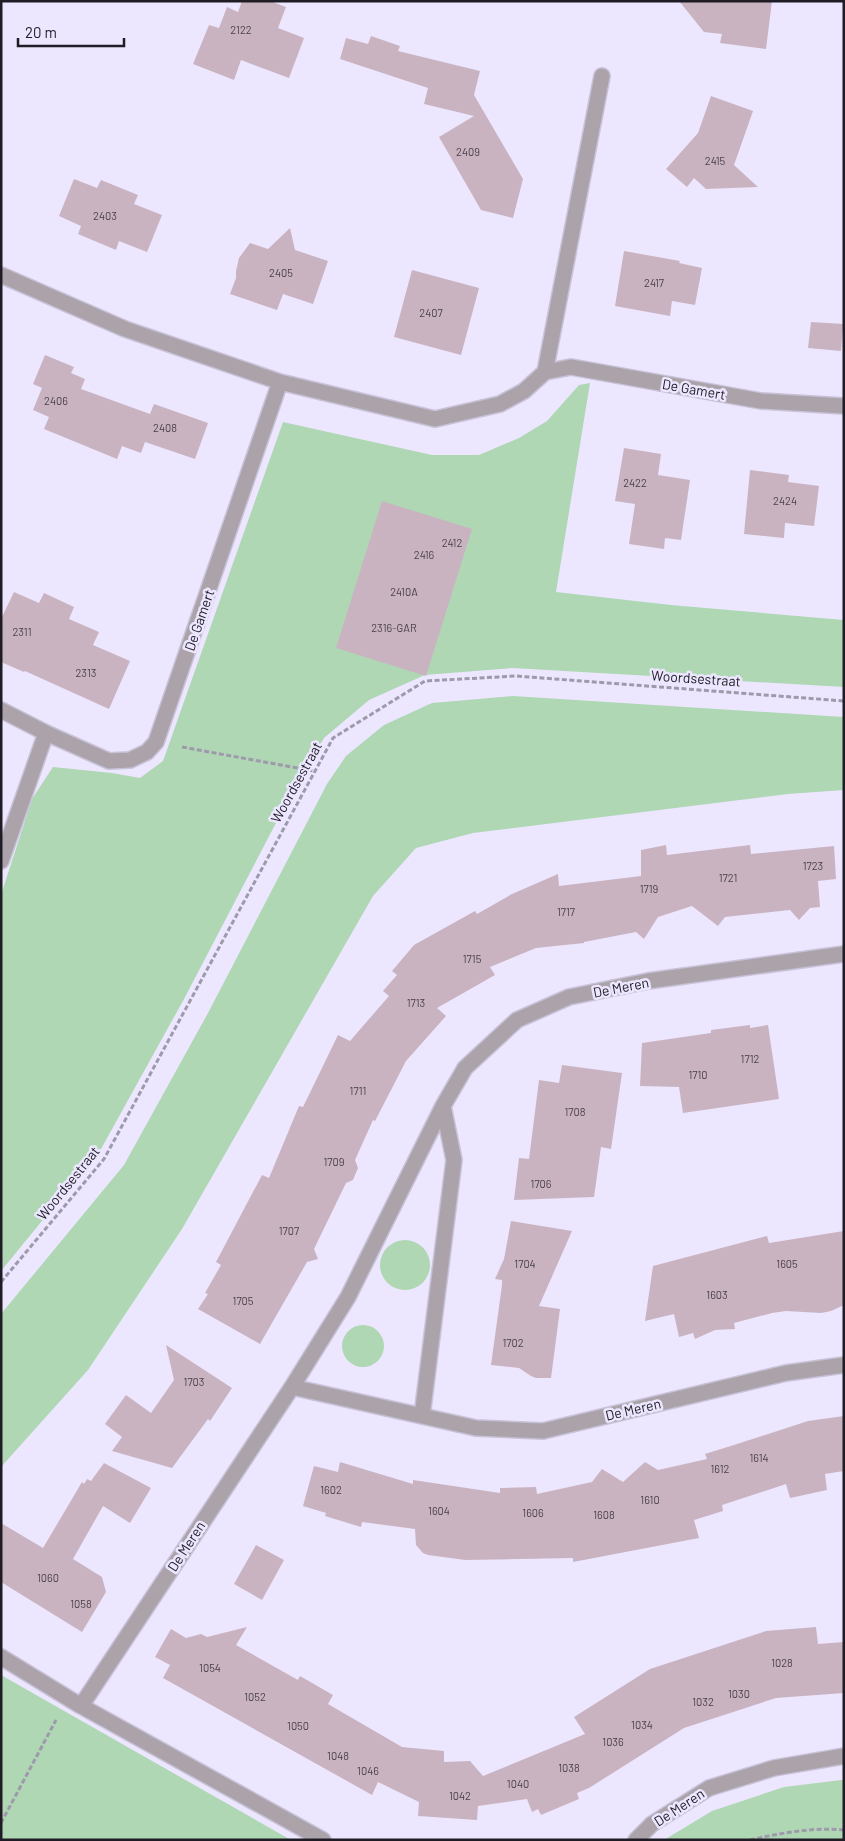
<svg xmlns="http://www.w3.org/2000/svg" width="845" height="1841" font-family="Barlow,sans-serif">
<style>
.green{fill:#afd7b4}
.building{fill:#cab3c1}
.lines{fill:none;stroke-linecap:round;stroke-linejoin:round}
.minor-casing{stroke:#c7c2d8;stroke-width:18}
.path{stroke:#9e9aac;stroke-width:3;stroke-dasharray:5 2.5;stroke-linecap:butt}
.minor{stroke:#aca3aa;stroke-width:15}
.labels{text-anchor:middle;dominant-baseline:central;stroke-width:5;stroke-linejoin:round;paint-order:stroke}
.number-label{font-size:11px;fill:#4a424c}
.street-label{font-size:14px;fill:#1f1c25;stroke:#ece7ff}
</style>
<rect width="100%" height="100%" fill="#ece7ff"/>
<path class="green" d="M 590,383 L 556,592 L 671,605 L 844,620 L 844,687 L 512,668 L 425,675 L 369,700 L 324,738 L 287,802 L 184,999 L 101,1149 L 1,1271 L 1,895 L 32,799 L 53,767 L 112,773 L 140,778 L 163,761 L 283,422 L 432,455 L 479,455 L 519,438 L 547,421 L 579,385 Z
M 513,696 L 844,717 L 844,790 L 788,794 L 473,833 L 416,848 L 373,896 L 182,1229 L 88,1370 L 1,1467 L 1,1314 L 124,1165 L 208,1013 L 327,784 L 346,756 L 384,725 L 432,703 Z
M380 1265a25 25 0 1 1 50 0a25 25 0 1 1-50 0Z
M342 1346a21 21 0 1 1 42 0a21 21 0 1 1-42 0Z
M 1,1675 L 291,1840 L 1,1840 Z
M 841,1780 L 844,1780 L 844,1840 L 664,1840 L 712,1811 L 784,1787 Z"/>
<path class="building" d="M 242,1 L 270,1 L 286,7 L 278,28 L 304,38 L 289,78 L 241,60 L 234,80 L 193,64 L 209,25 L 219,28 L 227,7 L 238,12 Z
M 679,1 L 772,1 L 766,49 L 720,43 L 722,34 L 704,32 Z
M 371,36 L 400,46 L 398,51 L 480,71 L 474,95 L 523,179 L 513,218 L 481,210 L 439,137 L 474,116 L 424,104 L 428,88 L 340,59 L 346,38 L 368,44 Z
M 711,96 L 753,111 L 734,165 L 758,187 L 706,189 L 694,178 L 687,187 L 666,169 L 698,133 Z
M 74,179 L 97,188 L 101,180 L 138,195 L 134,204 L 162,215 L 147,252 L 119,241 L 116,250 L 78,234 L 81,226 L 59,216 Z
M 290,228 L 295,250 L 328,261 L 313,304 L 283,294 L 277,310 L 230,294 L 236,278 L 236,271 L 239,258 L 250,243 L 268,249 Z
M 624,251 L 680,261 L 679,263 L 702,268 L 695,305 L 672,301 L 670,316 L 615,306 Z
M 412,270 L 479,288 L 461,355 L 394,337 Z
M 811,322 L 843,324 L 841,351 L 808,348 Z
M 45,355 L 74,367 L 71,373 L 85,379 L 81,389 L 150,414 L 154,404 L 208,423 L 195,459 L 145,442 L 141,453 L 122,446 L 117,459 L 44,429 L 49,417 L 33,410 L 42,388 L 33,384 Z
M 624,448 L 661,454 L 658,475 L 690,480 L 681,540 L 665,538 L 664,549 L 629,544 L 635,504 L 615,501 Z
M 750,470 L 789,475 L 788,482 L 819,486 L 814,526 L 785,523 L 784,538 L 744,534 Z
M 382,501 L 472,529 L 426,676 L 336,648 Z
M 14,592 L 39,603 L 44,593 L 74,607 L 69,619 L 99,632 L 93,645 L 130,661 L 109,709 L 25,671 L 24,672 L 1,662 L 1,619 Z
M 666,845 L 667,855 L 750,845 L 751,854 L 834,846 L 836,879 L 818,881 L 820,907 L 810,908 L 799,920 L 790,910 L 725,917 L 718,926 L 692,906 L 658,917 L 644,939 L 636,932 L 584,942 L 584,943 L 536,948 L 490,967 L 495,975 L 437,1008 L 446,1016 L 406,1061 L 375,1121 L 373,1120 L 355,1160 L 358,1168 L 353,1180 L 346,1183 L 314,1249 L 318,1259 L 307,1262 L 260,1344 L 198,1309 L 208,1294 L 205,1293 L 221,1265 L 216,1262 L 262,1175 L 269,1178 L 299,1106 L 303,1107 L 338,1035 L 350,1041 L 389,996 L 383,991 L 397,975 L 392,971 L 414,945 L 475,911 L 477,914 L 512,894 L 558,874 L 559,886 L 641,876 L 641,850 Z
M 750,1025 L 750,1028 L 768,1025 L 779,1099 L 683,1113 L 679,1087 L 640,1086 L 642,1043 L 711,1033 L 711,1030 Z
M 562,1065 L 622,1073 L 611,1149 L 601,1147 L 594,1197 L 514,1200 L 519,1158 L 529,1159 L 539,1080 L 559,1083 Z
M 511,1221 L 572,1231 L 539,1306 L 560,1309 L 551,1378 L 536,1378 L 531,1376 L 519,1368 L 491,1365 L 502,1285 L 502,1280 L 495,1279 L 504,1259 Z
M 844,1231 L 844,1305 L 831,1311 L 821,1313 L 786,1311 L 772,1313 L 734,1323 L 735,1329 L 715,1330 L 695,1339 L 693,1333 L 679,1337 L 674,1314 L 645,1321 L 653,1266 L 767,1236 L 769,1243 Z
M 166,1345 L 232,1388 L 210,1421 L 208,1419 L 172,1468 L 112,1451 L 122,1437 L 105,1424 L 126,1395 L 151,1413 L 174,1380 Z
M 844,1416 L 844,1471 L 825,1474 L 827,1490 L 790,1498 L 786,1484 L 722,1505 L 723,1511 L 694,1520 L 699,1538 L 573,1562 L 573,1558 L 465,1560 L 428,1555 L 423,1553 L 416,1545 L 415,1529 L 362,1522 L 361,1527 L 325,1516 L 326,1513 L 303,1506 L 314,1466 L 338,1472 L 340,1462 L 413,1484 L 413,1480 L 500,1493 L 500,1488 L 536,1487 L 537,1494 L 592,1482 L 602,1469 L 623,1482 L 645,1462 L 658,1470 L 707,1459 L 705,1454 L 737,1444 L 808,1421 Z
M 104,1463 L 151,1488 L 130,1523 L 103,1506 L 73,1559 L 102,1577 L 106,1592 L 82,1632 L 1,1582 L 1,1523 L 43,1548 L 82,1482 L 84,1484 L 87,1479 L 91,1481 Z
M 256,1545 L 284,1560 L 262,1600 L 234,1584 Z
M 247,1627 L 236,1645 L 298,1680 L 300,1676 L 333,1695 L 328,1704 L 402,1747 L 444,1751 L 444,1762 L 470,1761 L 483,1776 L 585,1734 L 574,1717 L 650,1669 L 766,1631 L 816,1627 L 818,1644 L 844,1642 L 844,1693 L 776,1698 L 684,1728 L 589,1788 L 577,1793 L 579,1799 L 541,1815 L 538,1809 L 532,1812 L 527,1799 L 478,1806 L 477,1820 L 418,1816 L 419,1802 L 378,1782 L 372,1795 L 163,1678 L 170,1665 L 155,1657 L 171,1629 L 186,1638 L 201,1634 L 207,1637 Z"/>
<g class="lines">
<g class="minor-casing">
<path id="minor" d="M 1,275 L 125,329 L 280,382 L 435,419 L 500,404 L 524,391 L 545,372 L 571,367 L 761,401 L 844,406
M 545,372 L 602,76
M 1,710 L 46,733 L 109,761 L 130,760 L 147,752 L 156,742 L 280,382
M 1,861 L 46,733
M 292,1387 L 476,1428 L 543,1431 L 786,1373 L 844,1365
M 422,1416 L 454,1160 L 443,1106
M 1,1657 L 81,1706 L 323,1840
M 81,1706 L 292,1387 L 348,1297 L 443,1106 L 465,1068 L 517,1020 L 569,997 L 648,981 L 844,954
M 636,1840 L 652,1824 L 709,1788 L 774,1768 L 844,1756"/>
</g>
<path class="path" d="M 182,747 L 314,771
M 1,1282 L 104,1159 L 333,738 L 425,681 L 516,676 L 844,701
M 1,1823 L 56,1720
M 750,1840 C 781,1833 813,1827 844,1830"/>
<use href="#minor" class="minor"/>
</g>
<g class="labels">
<g class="number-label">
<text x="241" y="29">2122</text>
<text x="468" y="151">2409</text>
<text x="715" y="160">2415</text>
<text x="105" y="215">2403</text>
<text x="281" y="272">2405</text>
<text x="654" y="282">2417</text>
<text x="431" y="312">2407</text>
<text x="56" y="400">2406</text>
<text x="165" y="427">2408</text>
<text x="635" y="482">2422</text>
<text x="785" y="500">2424</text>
<text x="452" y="542">2412</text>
<text x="424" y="554">2416</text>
<text x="404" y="591">2410A</text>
<text x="394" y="627">2316-GAR</text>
<text x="22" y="631">2311</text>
<text x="86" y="672">2313</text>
<text x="813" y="865">1723</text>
<text x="728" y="877">1721</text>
<text x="649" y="888">1719</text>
<text x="566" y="911">1717</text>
<text x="472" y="958">1715</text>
<text x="416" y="1002">1713</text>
<text x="750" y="1058">1712</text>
<text x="698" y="1074">1710</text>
<text x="358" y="1090">1711</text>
<text x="575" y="1111">1708</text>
<text x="334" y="1161">1709</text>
<text x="541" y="1183">1706</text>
<text x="289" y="1230">1707</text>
<text x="525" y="1263">1704</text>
<text x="787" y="1263">1605</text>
<text x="717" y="1294">1603</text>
<text x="243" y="1300">1705</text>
<text x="513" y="1342">1702</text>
<text x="194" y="1381">1703</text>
<text x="759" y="1457">1614</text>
<text x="720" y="1468">1612</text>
<text x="331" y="1489">1602</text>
<text x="650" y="1499">1610</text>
<text x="439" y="1510">1604</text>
<text x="533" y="1512">1606</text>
<text x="604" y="1514">1608</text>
<text x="48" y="1577">1060</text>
<text x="81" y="1603">1058</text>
<text x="782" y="1662">1028</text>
<text x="210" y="1667">1054</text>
<text x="739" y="1693">1030</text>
<text x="255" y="1696">1052</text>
<text x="703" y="1701">1032</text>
<text x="642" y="1724">1034</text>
<text x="298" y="1725">1050</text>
<text x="613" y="1741">1036</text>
<text x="338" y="1755">1048</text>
<text x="569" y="1767">1038</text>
<text x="368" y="1770">1046</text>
<text x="518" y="1783">1040</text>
<text x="460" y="1795">1042</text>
</g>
<g class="street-label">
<text transform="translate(694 389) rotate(10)">De Gamert</text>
<text transform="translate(199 620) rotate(-71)">De Gamert</text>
<text transform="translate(696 678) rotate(4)">Woordsestraat</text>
<text transform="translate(296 782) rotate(-61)">Woordsestraat</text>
<text transform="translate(621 987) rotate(-11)">De Meren</text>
<text transform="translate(68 1183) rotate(-51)">Woordsestraat</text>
<text transform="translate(633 1409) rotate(-13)">De Meren</text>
<text transform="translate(186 1546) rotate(-57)">De Meren</text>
<text transform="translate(679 1807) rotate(-33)">De Meren</text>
</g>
</g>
<rect width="845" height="1841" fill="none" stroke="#1f1c25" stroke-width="5"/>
<path d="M18 38v8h106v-8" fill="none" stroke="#1f1c25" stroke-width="2.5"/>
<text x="25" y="38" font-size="15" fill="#1f1c25" stroke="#ece7ff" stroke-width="4" paint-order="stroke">20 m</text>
</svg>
